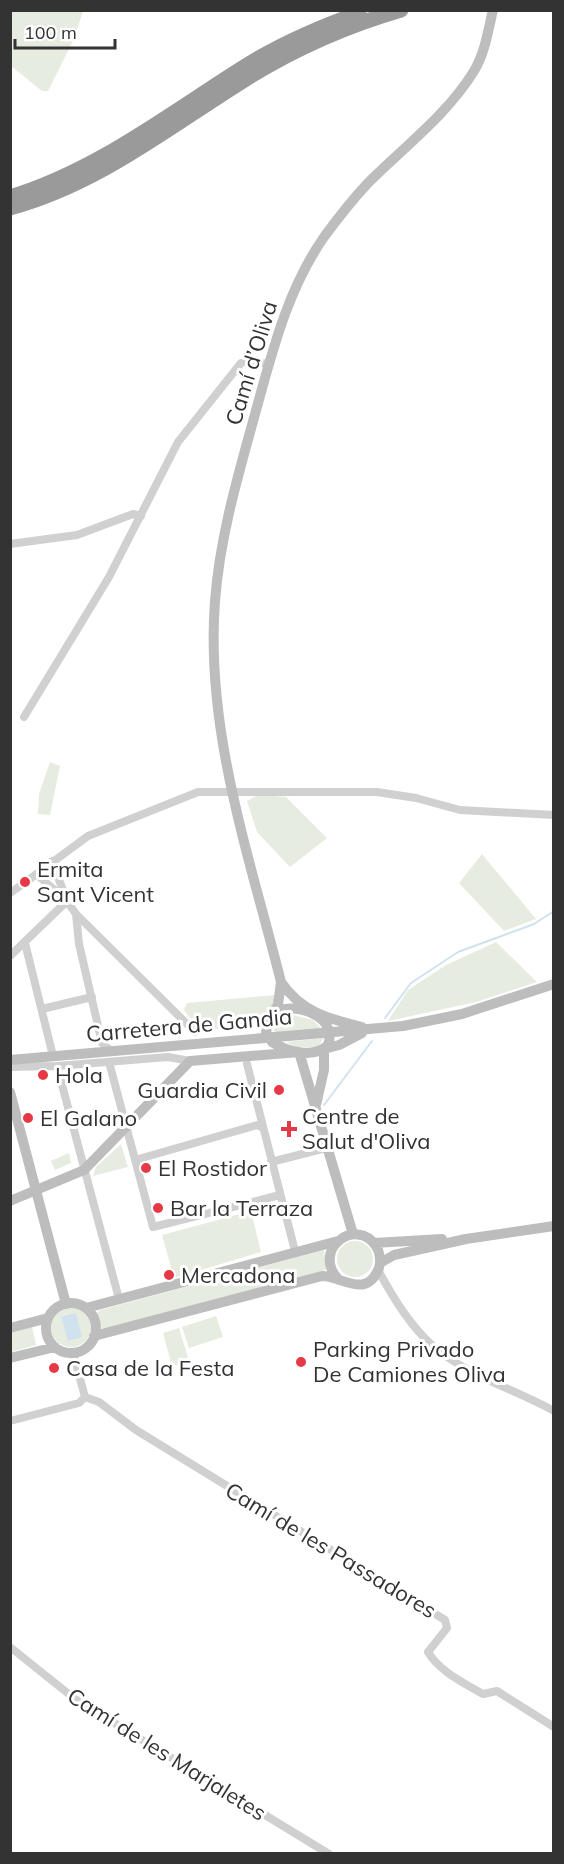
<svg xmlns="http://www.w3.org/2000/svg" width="564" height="1864" font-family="Mulish,sans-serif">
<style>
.green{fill:#e6ecdf}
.water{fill:#cfe2ee}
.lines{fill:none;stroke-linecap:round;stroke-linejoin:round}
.stream{stroke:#cfe2ee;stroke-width:2}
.street{stroke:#d0d0d0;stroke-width:8}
.secondary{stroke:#bdbdbd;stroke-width:10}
.highway{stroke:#9a9a9a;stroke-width:15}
.poi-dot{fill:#e63946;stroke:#fff;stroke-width:2}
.labels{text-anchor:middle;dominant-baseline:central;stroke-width:6;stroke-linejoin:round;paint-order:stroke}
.street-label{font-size:22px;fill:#333;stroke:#fff}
.poi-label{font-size:22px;fill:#333;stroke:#fff;text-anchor:start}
</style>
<rect width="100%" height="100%" fill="#fff"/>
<path class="green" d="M 10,11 L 83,11 L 74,39 L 48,91 L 42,91 L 11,66 Z
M 50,762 L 60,766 L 50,815 L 38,814 L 39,794 Z
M 258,795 L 286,797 L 327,838 L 290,867 L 257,832 L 247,801 Z
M 482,854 L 536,919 L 504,931 L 459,883 Z
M 496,942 L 537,982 L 476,1002 L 388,1021 L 408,990 L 446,965 Z
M 276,995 C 268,1033 203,1041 184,1010 L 187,1003 Z
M 289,1014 L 313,1020 L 322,1029 L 275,1033 C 271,1023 279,1016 289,1014 Z
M 324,1038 L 317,1048 L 296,1047 L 286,1042 Z
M 121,1144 L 128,1167 L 93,1176 L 96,1167 Z
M 69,1153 L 71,1163 L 55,1170 L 51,1161 Z
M 251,1211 L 261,1252 L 174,1278 L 162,1235 Z
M337 1259a18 18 0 1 1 36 0a18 18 0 1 1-36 0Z
M 324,1250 L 326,1270 L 104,1329 L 101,1327 L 97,1313 L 100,1310 Z
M51 1327a20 20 0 1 1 40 0a20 20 0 1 1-40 0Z
M 216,1316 L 223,1337 L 189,1348 L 182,1327 Z
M 32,1327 L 36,1345 L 11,1352 L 11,1333 Z
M 179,1328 L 189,1361 L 172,1366 L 163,1333 Z"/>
<path class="water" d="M 76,1313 L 82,1337 L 68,1341 L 61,1317 Z"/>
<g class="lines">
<path class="stream" d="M 385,1018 L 411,983 L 458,952 L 534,924 L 554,911
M 324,1105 L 372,1041"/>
<path class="street" d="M 10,544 L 77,535 L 133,514 L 141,516
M 24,717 L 109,577 L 178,442 L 241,363 L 248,361 L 269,364
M 52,861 L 67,901 L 76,914 L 195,1032
M 36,874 L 66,900
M 27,881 L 88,836 L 198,792 L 377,792 L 416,798 L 460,810 L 554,815
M 10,893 L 23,884
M 76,914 L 79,944 L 102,1043 L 110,1050
M 25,943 L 53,1056
M 10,956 L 67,901
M 42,1009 L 92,997
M 109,1062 L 153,1227 L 280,1195
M 247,1064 L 295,1251
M 57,1066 L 119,1299
M 10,1067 L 57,1066 L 168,1057 L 190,1061
M 135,1160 L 257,1125 L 261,1127
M 271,1162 L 326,1148
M 378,1270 C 394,1299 410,1326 435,1348 C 469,1376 516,1390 554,1411
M 73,1353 L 85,1397
M 85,1397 L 99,1402 L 136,1430 L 445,1620 L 447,1628 L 428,1652 C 439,1671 464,1683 483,1694 L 497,1691 L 554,1727
M 10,1421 L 79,1403 L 85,1397
M 10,1647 L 75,1699 L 329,1854"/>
<path class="secondary" d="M 281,982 C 301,1012 329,1019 362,1027
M 285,1009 C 305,1006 337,1019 328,1045 C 314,1059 287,1052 272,1042 L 266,1032 L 269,1017 Z
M 269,1017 L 278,1005 L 281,982 C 250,858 205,731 215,601 C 220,536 238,476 255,414 C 272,353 287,290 324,237 C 338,218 352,200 368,183 C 404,147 447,115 474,71 C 485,53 488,31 493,10
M 10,1060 L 403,1026 L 462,1014 L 554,984
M 10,1092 L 66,1304
M 316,1105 L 324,1070 L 324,1049 L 339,1045 L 362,1033
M 10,1201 L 84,1170 L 190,1061 L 299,1052 L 353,1234
M 374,1243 L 442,1239
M 380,1263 L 394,1255 L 466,1239 L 554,1226
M46 1328a25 25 0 1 1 50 0a25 25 0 1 1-50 0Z
M 86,1308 L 338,1241
M 10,1328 L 48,1318
M 94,1336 L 322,1276 C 342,1276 366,1300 379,1268 C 381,1261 380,1252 376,1246 C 356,1216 310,1250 339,1280
M 10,1358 L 55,1347"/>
<path class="highway" d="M 10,197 C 95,171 165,117 239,70 C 276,46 317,28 359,13
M 10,208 C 99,184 170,126 246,79 C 294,49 346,26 401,10"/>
</g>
<g class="poi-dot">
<circle cx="25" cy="882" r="6"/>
<circle cx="43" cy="1075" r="6"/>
<circle cx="279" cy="1090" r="6"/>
<circle cx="28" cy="1118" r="6"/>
<path d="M286 1120h6v6h6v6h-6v6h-6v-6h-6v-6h6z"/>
<circle cx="146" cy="1168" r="6"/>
<circle cx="158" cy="1208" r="6"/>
<circle cx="169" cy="1275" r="6"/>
<circle cx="301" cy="1362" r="6"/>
<circle cx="54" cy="1368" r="6"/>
</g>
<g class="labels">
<g class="street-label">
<text transform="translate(251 363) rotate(-73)">Camí d’Oliva</text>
<text transform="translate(189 1025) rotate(-5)">Carretera de Gandia</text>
<text transform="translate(331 1550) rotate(31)">Camí de les Passadores</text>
<text transform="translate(167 1754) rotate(32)">Camí de les Marjaletes</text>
</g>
<g class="poi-label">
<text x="37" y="869">Ermita<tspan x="37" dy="25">Sant Vicent</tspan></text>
<text x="55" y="1075">Hola</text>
<text x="267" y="1090" text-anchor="end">Guardia Civil</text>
<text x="302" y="1116">Centre de<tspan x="302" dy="25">Salut d'Oliva</tspan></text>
<text x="40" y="1118">El Galano</text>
<text x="158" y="1168">El Rostidor</text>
<text x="170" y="1208">Bar la Terraza</text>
<text x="181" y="1275">Mercadona</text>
<text x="313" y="1349">Parking Privado<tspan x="313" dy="25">De Camiones Oliva</tspan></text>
<text x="66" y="1368">Casa de la Festa</text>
</g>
</g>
<rect width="564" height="1864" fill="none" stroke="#333333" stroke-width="24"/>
<path d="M15 39v9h100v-9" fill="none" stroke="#333333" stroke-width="3"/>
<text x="24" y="39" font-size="18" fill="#333333" stroke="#ffffff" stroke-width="4.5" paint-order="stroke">100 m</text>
</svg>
